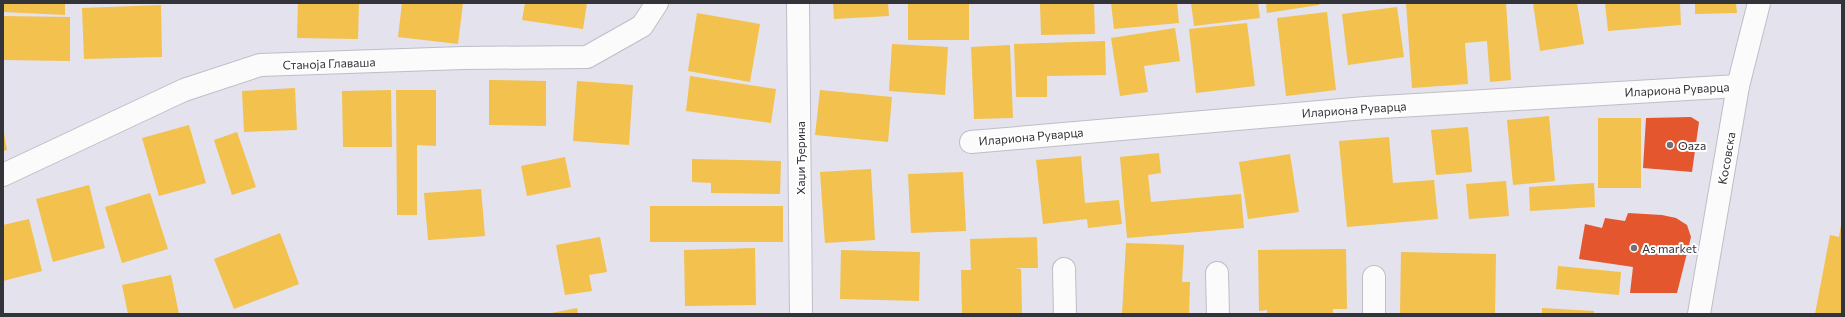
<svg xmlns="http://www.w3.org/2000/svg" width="1845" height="317" font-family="Commissioner,sans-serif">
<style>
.homes{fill:#f2c14e}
.shops{fill:#e4572e}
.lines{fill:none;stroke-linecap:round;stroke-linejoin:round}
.minor-casing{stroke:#bfbec6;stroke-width:24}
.tertiary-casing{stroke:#bfbec6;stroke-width:24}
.minor{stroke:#fbfbfc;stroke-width:22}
.tertiary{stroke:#fbfbfc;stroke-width:22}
.poi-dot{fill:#717079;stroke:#fff;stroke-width:1.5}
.labels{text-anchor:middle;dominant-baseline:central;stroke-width:4;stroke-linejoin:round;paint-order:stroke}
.street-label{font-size:12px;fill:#33333a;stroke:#fff}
.poi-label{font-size:12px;fill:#33333a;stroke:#fff;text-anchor:start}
</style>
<rect width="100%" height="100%" fill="#e3e2ed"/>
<path class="homes" d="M 3,3 L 65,3 L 65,15 L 3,12 Z
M 298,3 L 359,3 L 358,39 L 297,38 Z
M 402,3 L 463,3 L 458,44 L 398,37 Z
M 525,3 L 587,3 L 583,29 L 522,20 Z
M 833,3 L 888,3 L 889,16 L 834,19 Z
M 908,3 L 969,3 L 969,40 L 908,40 Z
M 1040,3 L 1094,3 L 1095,34 L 1041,35 Z
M 1111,3 L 1177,3 L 1179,23 L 1114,29 Z
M 1191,3 L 1258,3 L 1260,18 L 1194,26 Z
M 1266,3 L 1319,3 L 1319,5 L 1267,13 Z
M 1406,3 L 1506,3 L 1511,80 L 1490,82 L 1487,41 L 1465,43 L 1468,84 L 1412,88 Z
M 1533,3 L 1577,3 L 1584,44 L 1540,51 Z
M 1605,3 L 1680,3 L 1681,25 L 1608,31 Z
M 1695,3 L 1736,3 L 1737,13 L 1695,14 Z
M 161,5 L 162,57 L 84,59 L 82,8 Z
M 1397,7 L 1404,57 L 1348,65 L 1342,14 Z
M 1327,12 L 1336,90 L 1286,96 L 1277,18 Z
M 697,13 L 760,24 L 750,82 L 688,71 Z
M 3,16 L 70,17 L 70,61 L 3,60 Z
M 1247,23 L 1255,86 L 1196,93 L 1189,29 Z
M 1175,28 L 1180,61 L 1144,66 L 1148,92 L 1120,96 L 1111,38 Z
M 1105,41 L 1106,75 L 1047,76 L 1047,97 L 1016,97 L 1014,44 Z
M 892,44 L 948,47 L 945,95 L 889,91 Z
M 1010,45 L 1013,118 L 974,119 L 971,47 Z
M 690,76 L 776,89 L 771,123 L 686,111 Z
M 489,80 L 546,81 L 546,126 L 489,125 Z
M 577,81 L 633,85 L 629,145 L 573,141 Z
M 295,88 L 297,130 L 244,132 L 242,91 Z
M 391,90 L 392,147 L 343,147 L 342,91 Z
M 396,90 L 436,90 L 436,146 L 417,145 L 417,215 L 397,215 Z
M 820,90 L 892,97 L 888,142 L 815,135 Z
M 1549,116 L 1555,181 L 1513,185 L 1507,120 Z
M 1598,118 L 1641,118 L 1641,188 L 1598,188 Z
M 189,125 L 206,183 L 159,196 L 142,138 Z
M 1468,127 L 1472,172 L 1436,175 L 1431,130 Z
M 3,128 L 7,150 L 3,151 Z
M 237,132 L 256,187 L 232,195 L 214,140 Z
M 1389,137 L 1393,183 L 1434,180 L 1438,219 L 1347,227 L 1339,141 Z
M 1159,153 L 1161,173 L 1148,175 L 1151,202 L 1241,194 L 1244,228 L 1127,238 L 1120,157 Z
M 1290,154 L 1299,212 L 1248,219 L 1239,162 Z
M 1081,156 L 1085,203 L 1119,200 L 1122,224 L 1088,228 L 1087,219 L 1043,224 L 1036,160 Z
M 565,157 L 571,187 L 527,196 L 521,166 Z
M 692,159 L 781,161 L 780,194 L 711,193 L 711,183 L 692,182 Z
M 871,169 L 875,240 L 825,243 L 820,172 Z
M 963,172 L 966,231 L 911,233 L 908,174 Z
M 1506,181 L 1509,216 L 1469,219 L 1466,184 Z
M 1594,183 L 1595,207 L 1530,211 L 1529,187 Z
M 89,185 L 105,248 L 53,262 L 36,199 Z
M 481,189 L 485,236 L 428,240 L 424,193 Z
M 150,193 L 168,249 L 122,263 L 105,207 Z
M 650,206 L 783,206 L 783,242 L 650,242 Z
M 29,219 L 42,271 L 3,281 L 3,225 Z
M 1841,225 L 1842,314 L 1815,314 L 1830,235 L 1839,237 Z
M 280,233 L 299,284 L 234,309 L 214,259 Z
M 600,237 L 607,272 L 589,275 L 592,291 L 565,295 L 556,245 Z
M 1037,237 L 1038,268 L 1015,268 L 1021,269 L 1022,314 L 962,314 L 961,270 L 971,270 L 970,239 Z
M 1126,243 L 1184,245 L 1182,282 L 1190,282 L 1189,314 L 1122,314 Z
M 755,248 L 756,305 L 685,306 L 684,250 Z
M 1346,249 L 1347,309 L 1333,309 L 1333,314 L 1267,314 L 1267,310 L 1259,311 L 1258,250 Z
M 841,250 L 920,252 L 919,301 L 840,299 Z
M 1401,252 L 1496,254 L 1495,314 L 1400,314 Z
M 1558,266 L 1621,272 L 1619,295 L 1556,289 Z
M 171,275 L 179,314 L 128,314 L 122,285 Z
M 577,308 L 578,314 L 552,314 L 552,313 Z
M 1542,308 L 1594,311 L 1594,314 L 1542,314 Z"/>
<path class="shops" d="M 1691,117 L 1699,122 L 1692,172 L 1643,168 L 1646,118 Z
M 1628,213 L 1662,215 L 1676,218 L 1687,225 L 1691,237 L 1677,293 L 1630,293 L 1633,267 L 1579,259 L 1585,224 L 1602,228 L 1605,218 L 1625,221 Z"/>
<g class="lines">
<g class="minor-casing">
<path id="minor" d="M 798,3 L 801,314
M 971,142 L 1365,108 L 1738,86
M 3,175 L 184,90 L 260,65 L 463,58 L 587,57 L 642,26 L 657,3
M 1064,269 L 1065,314
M 1217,273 L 1218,314
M 1374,314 L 1374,277"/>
</g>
<g class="tertiary-casing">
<path id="tertiary" d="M 1699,314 L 1738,86 L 1759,3"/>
</g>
<use href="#minor" class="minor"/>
<use href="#tertiary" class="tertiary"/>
</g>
<g class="poi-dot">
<circle cx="1670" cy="145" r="4"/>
<circle cx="1634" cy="248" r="4"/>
</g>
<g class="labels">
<g class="street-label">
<text transform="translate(329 63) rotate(-2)">Станоја Главаша</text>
<text transform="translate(1677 89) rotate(-3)">Илариона Руварца</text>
<text transform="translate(1354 109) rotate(-4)">Илариона Руварца</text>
<text transform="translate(1031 136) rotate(-5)">Илариона Руварца</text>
<text transform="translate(800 158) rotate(-90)">Хаџи Ђерина</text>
<text transform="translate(1726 158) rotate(-80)">Косовска</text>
</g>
<g class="poi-label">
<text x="1678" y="145">Oaza</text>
<text x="1642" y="248">As market</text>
</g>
</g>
<rect width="1845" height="317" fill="none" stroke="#33333a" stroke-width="8"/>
</svg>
